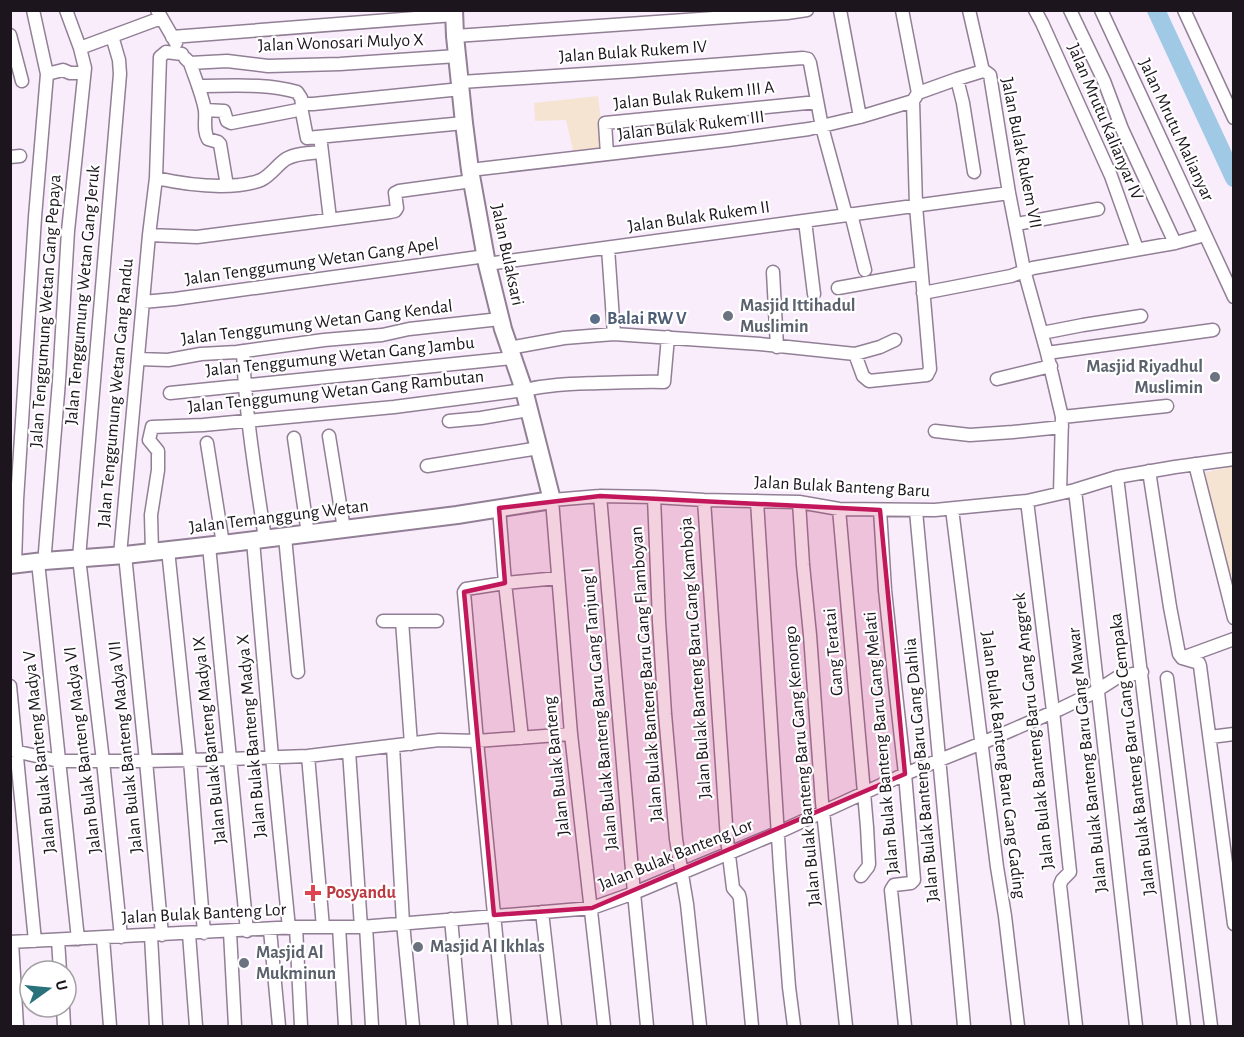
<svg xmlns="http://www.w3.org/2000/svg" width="1244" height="1037" font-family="'Alegreya Sans',sans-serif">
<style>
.education{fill:#f6e4d3}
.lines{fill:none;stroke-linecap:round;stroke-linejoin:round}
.river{stroke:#a0c9e6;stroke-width:18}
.street-casing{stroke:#927f96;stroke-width:15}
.secondary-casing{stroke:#927f96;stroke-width:20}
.street{stroke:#fff;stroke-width:12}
.secondary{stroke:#fff;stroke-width:16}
.marked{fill:#c2185b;fill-opacity:0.2;stroke:#c2185b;stroke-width:4.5;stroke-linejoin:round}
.worship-dot{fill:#6b7280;stroke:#fff;stroke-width:2}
.service-dot{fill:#5c6f8a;stroke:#fff;stroke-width:2}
.health-dot{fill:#e0444e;stroke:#fff;stroke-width:2}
.labels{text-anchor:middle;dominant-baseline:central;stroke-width:4.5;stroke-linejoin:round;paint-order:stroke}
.street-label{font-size:18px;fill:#1c151d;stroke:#fff}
.worship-label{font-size:18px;font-weight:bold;fill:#5b616d;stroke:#fff;text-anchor:start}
.service-label{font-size:18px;font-weight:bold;fill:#4e5e75;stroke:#fff;text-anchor:start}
.health-label{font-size:18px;font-weight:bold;fill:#be3a42;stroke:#fff;text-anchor:start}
</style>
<rect width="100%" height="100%" fill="#f9edfc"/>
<path class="education" d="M 598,96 L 605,151 L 574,155 L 566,120 L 535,121 L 534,103 Z
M 1233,466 L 1233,575 L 1224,577 L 1199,474 Z"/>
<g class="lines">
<path class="river" d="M 1156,10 L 1234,178"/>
<g class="street-casing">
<path id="street" d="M 157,10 L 176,43
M 840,10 L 860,117
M 969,10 L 983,71 L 986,72 L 990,75 L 1009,193 L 1024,270 L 1047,353 L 1062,417 L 1060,493
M 1035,10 L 1042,23 L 1111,176 L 1137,249
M 1070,10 L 1104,81 L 1122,129 L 1175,243
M 1101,10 L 1234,297
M 1184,10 L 1234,118
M 10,35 L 22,81
M 112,36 L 119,60 L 120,74 L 79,558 L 103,761 L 121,937
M 455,36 L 787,13 L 807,10
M 172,37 L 454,15
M 80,48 L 161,18
M 185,58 L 190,63 C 195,78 202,94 205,110 C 206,121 203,130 208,139 L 218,142 L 220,144 L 227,186
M 190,63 L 227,61 L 268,66 L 340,64 L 457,56
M 47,74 L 63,70 L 70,73 L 84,73
M 957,79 L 983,71
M 461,82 L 632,71 L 803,58 L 808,59 L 810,63 L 822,127 L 846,215
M 198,86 C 231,86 266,83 297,92 L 301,98 L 302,104 L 313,104 L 461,89
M 918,93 L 957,79 L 963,103 L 974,172
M 205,110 L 224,111 L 227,121 L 231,123 L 298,110 L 302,112 L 307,138 L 464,123
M 321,144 L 330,219
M 607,154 L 605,123 L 817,102
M 10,157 L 20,156
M 470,170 L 728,140 L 809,129 L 860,117 L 913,101
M 156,178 C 183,184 210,188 239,185 C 246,184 254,183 261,180 C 271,175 277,165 286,159 C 296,153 311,153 322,152
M 851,214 L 865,270
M 805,221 L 814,294
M 1016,224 L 1098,209
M 149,235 L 197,237 L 390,212 L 395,211 L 397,208 L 395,193 L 399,191 L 472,181
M 608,248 L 614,334
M 487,264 L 1009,193
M 773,272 L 777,347
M 838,288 L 921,273
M 923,293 L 1011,276 L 1033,268 L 1175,243 L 1205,235
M 143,302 L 175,299 L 486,256
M 1042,333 L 1083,325 L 1141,316
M 509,348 L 564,338 L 614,334 L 760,344 L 855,354 L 863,376 L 869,381 L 927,375 L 930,369 L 916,206 L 913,101 L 918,93 L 902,10
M 243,351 C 245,414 256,477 265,539
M 1047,353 L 1213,330
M 855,354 L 880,347 L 895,340
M 138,359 L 168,360 L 201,354 L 237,352 L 324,340 L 382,335 L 409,329 L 500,319
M 997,379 L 1051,366
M 170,393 L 513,358
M 1062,417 L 1167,406
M 449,421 L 481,418 L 529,410
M 935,431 L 970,435 L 1013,432 L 1062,427
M 329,436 L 344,529
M 294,438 L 308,534
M 207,443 L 223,544
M 1195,464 L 1234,618
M 427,466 L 539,448
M 1149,471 L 1170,607 L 1179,654 L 1182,658 L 1199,663 L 1200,666 L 1234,924
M 1117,477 L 1184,1026
M 1075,490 L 1136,1026
M 600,496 L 634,893 L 647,1026
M 654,497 L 659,621 L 665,714 L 676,839 L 687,904 L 700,1026
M 704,500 L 727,839 L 733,888 L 739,895 L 740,899 L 752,1026
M 757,501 L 780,868 L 789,987 L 794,1026
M 1027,501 L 1053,711 L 1070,872 L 1062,880 L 1060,885 L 1076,1026
M 799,502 L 803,565 L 810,635 L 822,802 L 846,1026
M 499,508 L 505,583 L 522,738
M 839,509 L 867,827 L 869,864 L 868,867 L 861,876
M 952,509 L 997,867 L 1005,916 L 1018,1026
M 880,510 L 885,590 L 896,694 L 905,774 L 914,880 L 911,883 L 894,885 L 891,890 L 905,1026
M 916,511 L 964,1026
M 285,537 L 298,672
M 253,541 L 272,757 L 289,928
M 209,546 L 247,931
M 168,550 L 190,760 L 204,933
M 45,552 L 59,381 L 68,231 L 85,68 L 80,48 L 66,10
M 152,552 L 151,515 L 158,470 L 158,451 L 149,440 L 152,427 L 203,425 L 394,407 L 524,390 C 551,384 571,384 598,383 C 620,383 642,381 664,382 L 668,337
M 120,555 L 149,235 L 156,178 L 160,57 L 166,52 L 182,54
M 125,555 L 146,761 L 162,935
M 38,562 L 78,939
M 15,565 L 17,500 L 35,217 L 47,74 L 33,10
M 383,621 L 437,621
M 402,621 L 411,744
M 1182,658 L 1234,639
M 1167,678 L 1211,1026
M 10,686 L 35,941
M 1210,737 L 1234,734
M 393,746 L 403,923 L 413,1026
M 10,750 L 59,761 L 146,761 L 229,759 L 308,756 L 439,740 L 477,741 L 571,734
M 349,751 L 361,927
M 308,756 L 323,927
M 542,912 L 555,1026
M 451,919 L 461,1026
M 366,926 L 372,1026
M 296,927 L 301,1026
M 339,927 L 345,1026
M 270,930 L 279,1026
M 230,932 L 235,1026
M 189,934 L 196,1026
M 151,936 L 156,1026
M 103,938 L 110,1026
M 58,940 L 60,971
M 10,942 L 296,927 L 361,927 L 592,908 L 634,893 L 777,833 L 905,774 L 982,743 L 1060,709 L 1093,693 L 1118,677 L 1142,672
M 12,942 L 17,1026
M 63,1007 L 64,1026
M 505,1026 L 477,741 L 464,592 L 466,589 L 505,583 L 558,578
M 604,1026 L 571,734 L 552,500 L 600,496 L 654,497 L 704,500 L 799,502 L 839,509 L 935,510 L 1027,501 L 1075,490 L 1117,477 L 1175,467 L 1234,459"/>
</g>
<g class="secondary-casing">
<path id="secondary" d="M 10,565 L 44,561 L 125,555 L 223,544 L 457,515 L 552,500 L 524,390 L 503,329 L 487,264 L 470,170 L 464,123 L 455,36 L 454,10"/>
</g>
<use href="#street" class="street"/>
<use href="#secondary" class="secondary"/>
</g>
<path class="marked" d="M 600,496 L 880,510 L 905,774 L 592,908 L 494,915 L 464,592 L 505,583 L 499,508 Z"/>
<g class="worship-dot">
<circle cx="728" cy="316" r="6"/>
<circle cx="1215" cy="377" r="6"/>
<circle cx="418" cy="947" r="6"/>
<circle cx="244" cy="963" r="6"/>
</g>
<circle class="service-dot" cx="595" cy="319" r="6"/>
<path class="health-dot" d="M310 884h6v6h6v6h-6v6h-6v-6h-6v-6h6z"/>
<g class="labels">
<g class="street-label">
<text transform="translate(341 43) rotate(-2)">Jalan Wonosari Mulyo X</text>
<text transform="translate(633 52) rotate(-4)">Jalan Bulak Rukem IV</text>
<text transform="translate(694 96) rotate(-6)">Jalan Bulak Rukem III A</text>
<text transform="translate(1105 122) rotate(67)">Jalan Mrutu Kalianyar IV</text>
<text transform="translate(691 126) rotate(-7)">Jalan Bulak Rukem III</text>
<text transform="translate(1176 130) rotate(65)">Jalan Mrutu Malianyar</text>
<text transform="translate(1021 153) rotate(79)">Jalan Bulak Rukem VII</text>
<text transform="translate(699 217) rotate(-8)">Jalan Bulak Rukem II</text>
<text transform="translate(507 255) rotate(78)">Jalan Bulaksari</text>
<text transform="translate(312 262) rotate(-8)">Jalan Tenggumung Wetan Gang Apel</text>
<text transform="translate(83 295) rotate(-85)">Jalan Tenggumung Wetan Gang Jeruk</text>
<text transform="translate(46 311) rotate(-86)">Jalan Tenggumung Wetan Gang Pepaya</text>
<text transform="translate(317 323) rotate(-7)">Jalan Tenggumung Wetan Gang Kendal</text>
<text transform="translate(340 357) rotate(-6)">Jalan Tenggumung Wetan Gang Jambu</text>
<text transform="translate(336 392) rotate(-6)">Jalan Tenggumung Wetan Gang Rambutan</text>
<text transform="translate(116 393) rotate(-85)">Jalan Tenggumung Wetan Gang Randu</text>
<text transform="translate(842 487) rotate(3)">Jalan Bulak Banteng Baru</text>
<text transform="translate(279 517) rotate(-7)">Jalan Temanggung Wetan</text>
<text transform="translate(834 652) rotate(-95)">Gang Teratai</text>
<text transform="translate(696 658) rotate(-94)">Jalan Bulak Banteng Baru Gang Kamboja</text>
<text transform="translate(647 674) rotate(-94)">Jalan Bulak Banteng Baru Gang Flamboyan</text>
<text transform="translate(600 709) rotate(-95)">Jalan Bulak Banteng Baru Gang Tanjung I</text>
<text transform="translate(1034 731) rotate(-96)">Jalan Bulak Banteng Baru Gang Anggrek</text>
<text transform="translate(252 736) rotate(-95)">Jalan Bulak Banteng Madya X</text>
<text transform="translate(210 740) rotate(-96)">Jalan Bulak Banteng Madya IX</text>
<text transform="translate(882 743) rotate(-95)">Jalan Bulak Banteng Baru Gang Melati</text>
<text transform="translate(126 747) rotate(-96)">Jalan Bulak Banteng Madya VII</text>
<text transform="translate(83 750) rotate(-97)">Jalan Bulak Banteng Madya VI</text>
<text transform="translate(40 752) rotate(-96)">Jalan Bulak Banteng Madya V</text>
<text transform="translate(1133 754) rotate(-97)">Jalan Bulak Banteng Baru Gang Cempaka</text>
<text transform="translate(1088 760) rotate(-96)">Jalan Bulak Banteng Baru Gang Mawar</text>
<text transform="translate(1003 765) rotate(83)">Jalan Bulak Banteng Baru Gang Gading</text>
<text transform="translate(557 766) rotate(-96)">Jalan Bulak Banteng</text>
<text transform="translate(803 766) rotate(-95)">Jalan Bulak Banteng Baru Gang Kenongo</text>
<text transform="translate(922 770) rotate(-95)">Jalan Bulak Banteng Baru Gang Dahlia</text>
<text transform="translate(676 855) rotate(-22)">Jalan Bulak Banteng Lor</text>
<text transform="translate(204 914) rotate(-3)">Jalan Bulak Banteng Lor</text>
</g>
<g class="worship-label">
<text x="740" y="306">Masjid Ittihadul<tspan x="740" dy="21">Muslimin</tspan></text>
<text x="1203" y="367" text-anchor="end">Masjid Riyadhul<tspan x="1203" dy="21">Muslimin</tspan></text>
<text x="430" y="947">Masjid Al Ikhlas</text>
<text x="256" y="953">Masjid Al<tspan x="256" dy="21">Mukminun</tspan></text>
</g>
<g class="service-label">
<text x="607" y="319">Balai RW V</text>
</g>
<g class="health-label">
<text x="326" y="893">Posyandu</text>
</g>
</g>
<rect width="1244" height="1037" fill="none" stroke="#1c151d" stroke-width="24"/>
<g transform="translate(48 989) rotate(75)"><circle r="28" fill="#ffffff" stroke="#a4a1a5" stroke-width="1.5"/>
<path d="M0-4.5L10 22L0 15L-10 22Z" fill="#29727b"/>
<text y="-9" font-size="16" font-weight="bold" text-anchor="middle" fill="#1c151d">U</text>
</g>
</svg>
